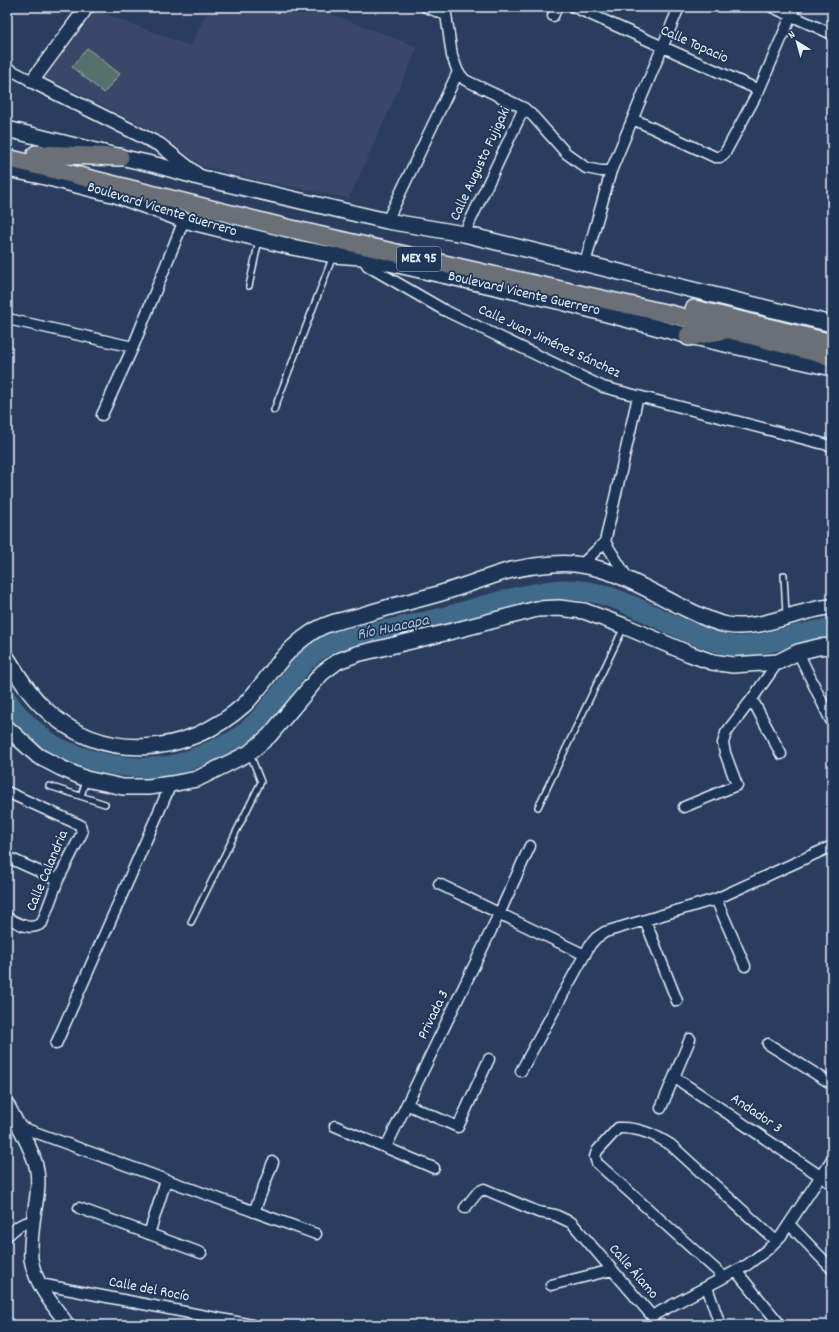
<svg xmlns="http://www.w3.org/2000/svg" width="839" height="1332" font-family="Dekko,sans-serif">
<style>
.built{fill:#3b4767}
.green{fill:#576f6c;stroke:#a0b0b2}
.lines{fill:none;stroke-linecap:round;stroke-linejoin:round}
.river{stroke:#416a89;stroke-width:20}
.service-casing{stroke:#e8f1f8;stroke-width:8}
.minor-casing{stroke:#e8f1f8;stroke-width:13}
.tertiary-casing{stroke:#e8f1f8;stroke-width:16}
.secondary-casing{stroke:#e8f1f8;stroke-width:18}
.trunk-casing{stroke:#e8f1f8;stroke-width:20}
.motorway-casing{stroke:#e8f1f8;stroke-width:22}
.service{stroke:#1d3557;stroke-width:5}
.minor{stroke:#1d3557;stroke-width:10}
.tertiary{stroke:#1d3557;stroke-width:13}
.secondary{stroke:#1d3557;stroke-width:15}
.trunk{stroke:#6b6f75;stroke-width:17}
.motorway{stroke:#6b6f75;stroke-width:19}
.labels{text-anchor:middle;dominant-baseline:central;stroke-width:3.5;stroke-linejoin:round;paint-order:stroke}
.shield{fill:#1d3557;stroke:#abb9c8;stroke-width:1}
.shield-label{font-size:14px;font-weight:bold;fill:#e8f1f8}
.street-label{font-size:15px;fill:#e8f1f8;stroke:#1d3557}
.water-label{font-size:16px;font-style:italic;fill:#aec2d1;stroke:#1d3557}
</style>
<rect width="100%" height="100%" fill="#2b3d5e"/>
<filter id="ink" filterUnits="userSpaceOnUse"><feTurbulence type="fractalNoise" baseFrequency=".025" numOctaves="2"/><feDisplacementMap in="SourceGraphic" scale="8" xChannelSelector="R" yChannelSelector="G"/><feConvolveMatrix kernelMatrix="1 2 1 2 8 2 1 2 1" color-interpolation-filters="sRGB"/></filter>
<g filter="url(#ink)">
<path class="built" d="M 210,7 L 312,7 L 418,47 L 349,198 L 266,182 L 202,166 L 165,137 L 82,95 L 43,78 L 92,9 L 190,46 Z"/>
<path class="green" d="M 87,48 L 120,74 L 104,93 L 72,67 Z"/>
<g class="lines">
<path class="river" d="M 7,700 C 17,716 43,741 61,749 C 93,764 133,771 168,766 C 184,763 201,756 216,749 C 224,745 233,742 240,736 C 258,723 270,707 283,690 C 294,675 304,659 320,649 C 341,637 368,634 390,629 C 407,626 423,622 440,618 C 478,608 516,595 556,590 C 620,584 670,634 729,645 C 760,651 799,630 832,629"/>
<g class="service-casing">
<path id="service" d="M 249,286 L 259,240
M 274,410 L 333,256
M 784,575 L 786,615
M 49,786 L 105,804
M 81,796 L 86,780
M 538,807 L 624,627
M 191,922 L 261,782 L 250,754"/>
</g>
<g class="minor-casing">
<path id="minor" d="M 426,7 L 446,15
M 445,7 L 452,56 L 458,72 L 465,80 L 524,108 L 533,116 L 566,153 L 586,168 L 601,171 L 611,171
M 574,7 L 759,90
M 772,7 L 832,34
M 553,16 L 557,7
M 7,68 L 32,81
M 633,119 L 715,157 L 720,157 L 725,153 L 759,90 L 795,7
M 387,221 L 458,72
M 464,234 L 524,108
M 362,257 L 368,266 L 444,310 L 603,387 L 832,446
M 585,263 L 611,171 L 679,7
M 8,319 L 133,347
M 102,415 L 133,347 L 184,220
M 605,542 L 628,579
M 581,565 L 605,542 L 638,396
M 798,652 L 832,723
M 752,699 L 781,754
M 7,792 L 80,825 L 82,833 L 58,880 L 42,923 C 30,932 19,923 7,918
M 684,807 L 737,785 L 725,753 L 723,743 L 726,733 L 752,699 L 778,662
M 7,857 L 58,880
M 439,884 L 585,955
M 716,899 L 745,966
M 645,920 L 677,1001
M 56,1044 L 171,784
M 768,1044 L 832,1084
M 521,1071 L 590,945 L 596,938 L 605,932 L 716,899 L 832,846
M 674,1077 L 832,1184
M 408,1105 L 458,1127 L 489,1059
M 661,1108 L 690,1039
M 18,1126 L 316,1234
M 335,1126 L 434,1168
M 386,1147 L 500,912 L 530,846
M 79,1208 L 201,1253
M 465,1208 L 478,1192 L 484,1189 L 538,1212 L 555,1215 L 572,1223 L 652,1316
M 254,1212 L 273,1162
M 789,1224 L 832,1269
M 149,1234 L 166,1180
M 7,1236 C 16,1228 21,1222 33,1222
M 736,1271 L 778,1322
M 724,1277 L 597,1163 L 595,1157 L 597,1151 L 618,1128 C 637,1127 656,1135 671,1145 L 776,1241
M 40,1284 L 252,1325
M 551,1285 L 612,1270
M 707,1287 L 720,1325
M 652,1316 L 747,1265 L 767,1250 L 781,1236 L 832,1159"/>
</g>
<g class="tertiary-casing">
<path id="tertiary" d="M 87,7 L 32,81 L 160,145 L 199,176
M 7,1104 C 16,1122 35,1153 37,1171 C 40,1188 35,1205 33,1222 C 32,1233 30,1248 31,1259 C 35,1284 53,1305 68,1325"/>
</g>
<g class="secondary-casing">
<path id="secondary" d="M 7,129 L 120,157 L 156,165 L 202,178 L 387,221 L 464,234 L 832,324
M 7,169 L 41,176 L 116,195 L 184,220 L 292,247 L 333,255 L 362,257 L 562,302 L 689,336 L 832,368
M 7,658 C 18,675 28,693 43,707 C 100,764 187,757 245,704 C 251,698 257,690 263,683 C 277,664 291,646 311,633 C 325,623 343,620 359,616 C 382,609 404,603 427,597 C 455,590 483,578 511,570 C 525,567 539,565 553,564 C 598,559 641,586 680,606 C 695,613 710,622 727,625 C 754,630 783,617 809,611 C 817,609 824,607 832,607
M 7,728 L 38,756 L 61,768 L 86,779 L 123,787 L 148,787 L 171,784 L 197,779 L 249,753 L 269,736 L 322,673 L 338,661 L 357,654 L 461,629 L 537,609 L 559,608 L 584,611 L 624,626 L 690,654 L 712,662 L 733,665 L 778,662 L 798,652 L 818,647 L 832,646"/>
</g>
<g class="trunk-casing">
<path id="trunk" d="M 36,154 L 120,157
M 7,158 L 283,227 L 488,274 L 670,314 L 832,357
M 694,309 L 832,343"/>
</g>
<g class="motorway-casing">
<path id="motorway" d="M 689,336 L 726,329"/>
</g>
<use href="#service" class="service"/>
<use href="#minor" class="minor"/>
<use href="#tertiary" class="tertiary"/>
<use href="#secondary" class="secondary"/>
<use href="#trunk" class="trunk"/>
<use href="#motorway" class="motorway"/>
</g>
</g>
<g class="labels">
<rect class="shield" x="397" y="247" width="44" height="24" rx="3"/>
<g class="shield-label">
<text x="419" y="259">MEX 95</text>
</g>
<g class="street-label">
<text transform="translate(694 45) rotate(24)">Calle Topacio</text>
<text transform="translate(481 164) rotate(-65)">Calle Augusto Fujigaki</text>
<text transform="translate(162 210) rotate(17)">Boulevard Vicente Guerrero</text>
<text transform="translate(524 294) rotate(13)">Boulevard Vicente Guerrero</text>
<text transform="translate(549 342) rotate(25)">Calle Juan Jiménez Sánchez</text>
<text transform="translate(48 871) rotate(-67)">Calle Calandria</text>
<text transform="translate(434 1015) rotate(-64)">Privada 3</text>
<text transform="translate(756 1114) rotate(34)">Andador 3</text>
<text transform="translate(633 1272) rotate(49)">Calle Álamo</text>
<text transform="translate(149 1290) rotate(11)">Calle del Rocío</text>
</g>
<g class="water-label">
<text transform="translate(393 628) rotate(-12)">Río Huacapa</text>
</g>
</g>
<rect width="839" height="1332" fill="none" stroke="#1d3557" stroke-width="24"/>
<rect x="12" y="12" width="815" height="1308" fill="none" stroke="#e8f1f8" stroke-width="1.5" filter="url(#ink)"/>
<g transform="translate(797 42) rotate(323)" stroke="#1d3557" stroke-width="3" paint-order="stroke">
<path d="M0-3L7 15L0 10L-7 15Z" fill="#e8f1f8"/>
<text y="-6" font-size="11" font-weight="bold" text-anchor="middle" fill="#e8f1f8">N</text>
</g>
</svg>
